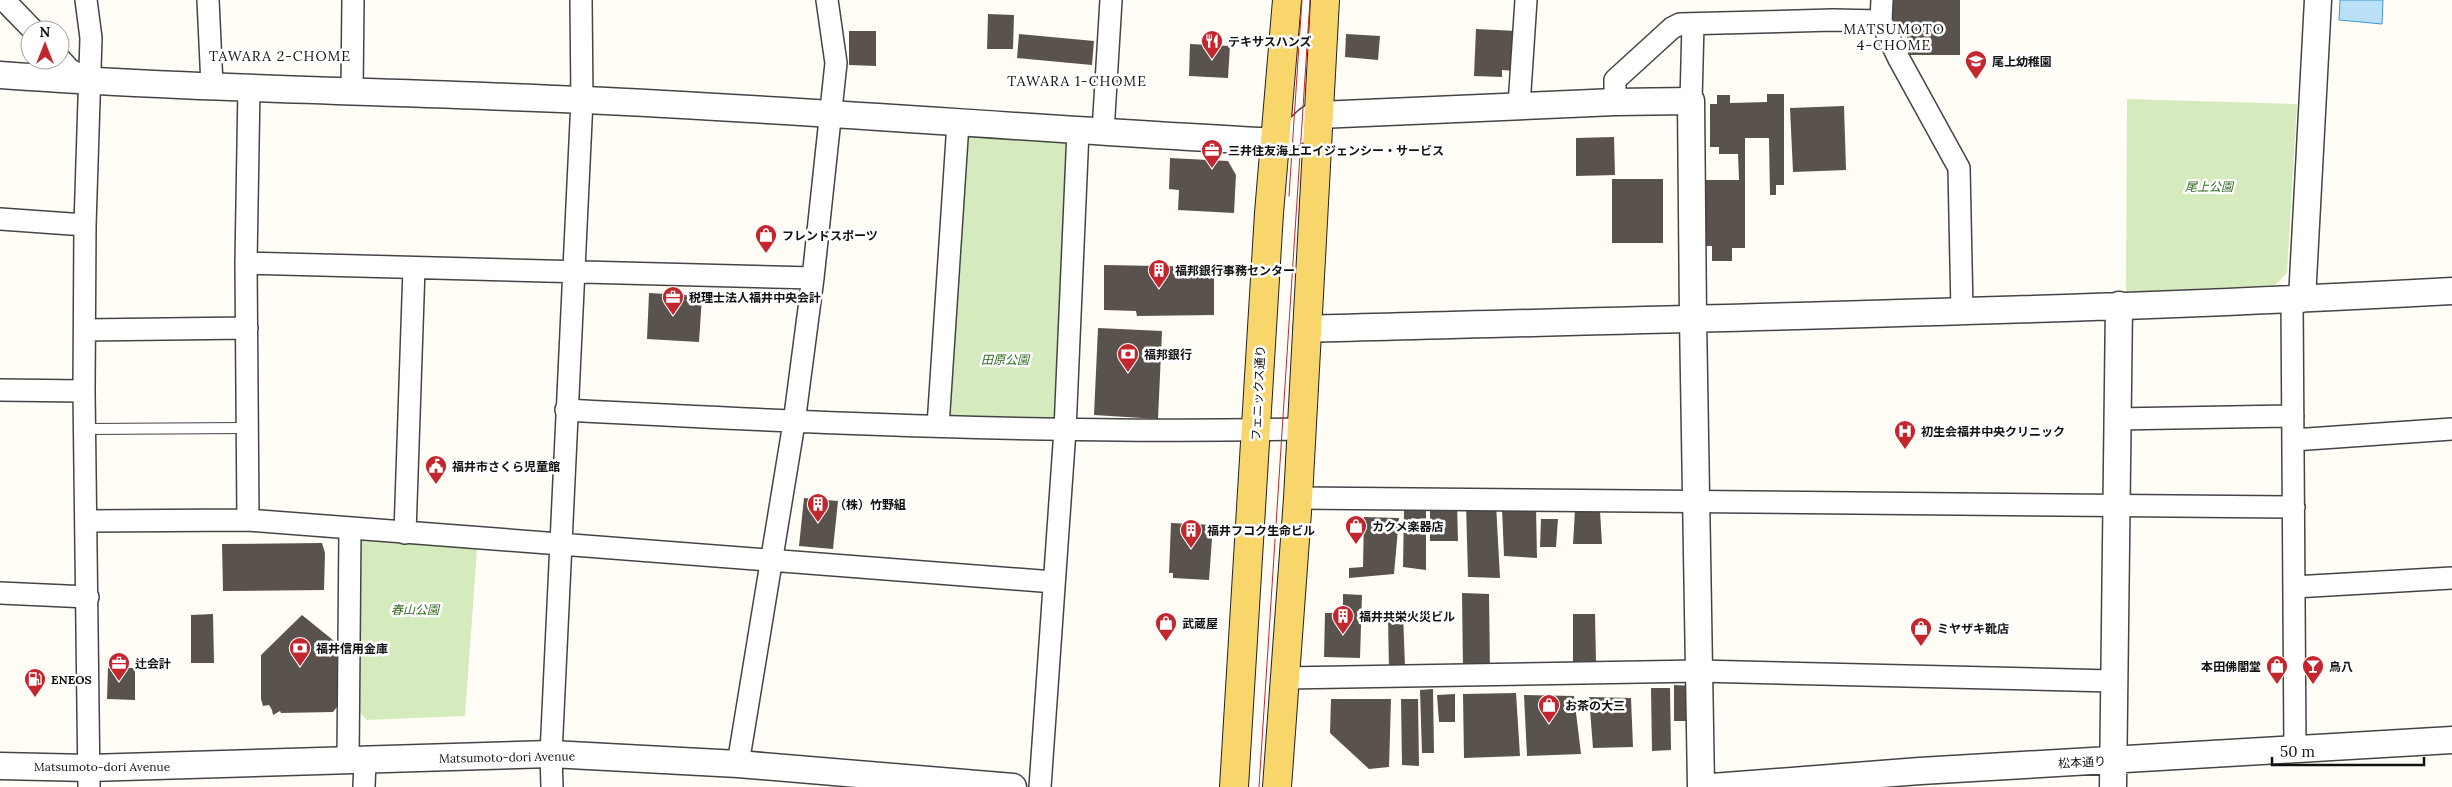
<svg xmlns="http://www.w3.org/2000/svg" width="2452" height="787" font-family="Lora,'Noto Sans JP',serif">
<style>
.green{fill:#d5ebbd}
.water{fill:#b9e0f7;stroke:#3f96cf}
.building{fill:#5a524d}
.lines{fill:none;stroke-linecap:round;stroke-linejoin:round}
.service-casing{stroke:#444;stroke-width:12}
.minor-casing{stroke:#444;stroke-width:24}
.tertiary-casing{stroke:#444;stroke-width:29}
.primary-casing{stroke:#222;stroke-width:30}
.service{stroke:#fff;stroke-width:10}
.minor{stroke:#fff;stroke-width:21}
.tertiary{stroke:#fff;stroke-width:26}
.primary{stroke:#f9d66b;stroke-width:28}
.tram{stroke:#c4262e;stroke-width:1}
.labels{text-anchor:middle;dominant-baseline:central;stroke-width:5;stroke-linejoin:round;paint-order:stroke}
.poi-label{font-size:12px;font-weight:bold;fill:#111;stroke:#fff;text-anchor:start}
.park-label{font-size:12px;font-style:italic;fill:#2f6b1f;stroke:#fff}
.street-label{font-size:12px;fill:#111;stroke:#fff}
.neighbourhood-label{font-size:14px;letter-spacing:1px;fill:#111;stroke:#fff}
</style>
<rect width="100%" height="100%" fill="#fffdf5"/>
<path class="green" d="M 2127,99 L 2297,104 L 2287,273 L 2275,285 L 2126,292 Z
M 967,135 L 1070,142 L 1057,424 L 943,421 Z
M 361,539 L 477,549 L 465,716 L 367,720 L 356,709 Z"/>
<path class="water" d="M 2340,0 L 2383,0 L 2382,24 L 2339,20 Z"/>
<path class="building" d="M 1886,0 L 1960,0 L 1960,55 L 1907,55 L 1907,25 L 1886,25 Z
M 988,14 L 1014,15 L 1013,49 L 987,49 Z
M 1476,29 L 1517,31 L 1515,71 L 1502,70 L 1502,77 L 1474,76 Z
M 849,31 L 876,31 L 876,66 L 849,65 Z
M 1019,34 L 1094,41 L 1092,65 L 1017,58 Z
M 1346,34 L 1380,36 L 1378,60 L 1345,57 Z
M 1190,44 L 1230,46 L 1228,78 L 1189,76 Z
M 1767,94 L 1784,94 L 1784,185 L 1776,185 L 1776,195 L 1770,195 L 1769,138 L 1745,138 L 1745,248 L 1732,248 L 1732,261 L 1712,261 L 1712,246 L 1702,246 L 1702,180 L 1739,180 L 1738,154 L 1719,154 L 1719,147 L 1710,147 L 1710,104 L 1717,104 L 1717,95 L 1730,95 L 1730,103 L 1767,102 Z
M 1844,106 L 1846,170 L 1793,172 L 1790,108 Z
M 1614,137 L 1615,175 L 1576,176 L 1576,138 Z
M 1170,158 L 1228,161 L 1236,175 L 1234,213 L 1178,210 L 1179,190 L 1169,189 Z
M 1612,179 L 1663,179 L 1663,243 L 1612,243 Z
M 1104,265 L 1214,267 L 1214,315 L 1137,316 L 1136,311 L 1104,310 Z
M 649,293 L 702,296 L 699,342 L 647,339 Z
M 1098,328 L 1162,331 L 1158,419 L 1094,415 Z
M 804,498 L 838,501 L 833,549 L 799,546 Z
M 1430,503 L 1457,503 L 1458,541 L 1430,541 Z
M 1466,504 L 1496,504 L 1500,578 L 1468,577 Z
M 1502,508 L 1536,508 L 1537,558 L 1504,556 Z
M 1426,509 L 1426,570 L 1403,567 L 1404,510 Z
M 1575,510 L 1600,511 L 1602,544 L 1573,544 Z
M 1364,517 L 1399,518 L 1394,574 L 1349,578 L 1349,568 L 1363,567 Z
M 1541,519 L 1558,519 L 1556,547 L 1540,547 Z
M 1171,523 L 1213,525 L 1209,580 L 1173,578 L 1173,573 L 1169,573 Z
M 322,543 L 325,553 L 324,590 L 223,591 L 222,544 Z
M 1462,593 L 1489,594 L 1490,670 L 1463,669 Z
M 1343,594 L 1362,595 L 1360,658 L 1324,657 L 1325,613 L 1343,613 Z
M 1403,613 L 1405,667 L 1389,672 L 1388,615 Z
M 213,614 L 214,663 L 191,663 L 191,615 Z
M 1573,614 L 1595,614 L 1596,662 L 1573,663 Z
M 302,615 L 339,645 L 340,703 L 333,712 L 281,713 L 280,711 L 273,715 L 272,710 L 269,705 L 263,706 L 261,699 L 261,655 Z
M 108,668 L 135,668 L 135,700 L 107,699 Z
M 1674,685 L 1694,686 L 1696,721 L 1674,721 Z
M 1651,688 L 1670,688 L 1671,750 L 1652,751 Z
M 1433,689 L 1434,753 L 1422,753 L 1420,690 Z
M 1516,693 L 1520,756 L 1464,758 L 1463,694 Z
M 1455,694 L 1455,722 L 1439,722 L 1437,695 Z
M 1524,695 L 1574,696 L 1581,754 L 1527,756 Z
M 1589,697 L 1631,698 L 1633,747 L 1593,748 Z
M 1331,699 L 1391,699 L 1389,767 L 1369,769 L 1330,733 Z
M 1401,699 L 1418,699 L 1419,766 L 1402,765 Z"/>
<g class="lines">
<g class="service-casing">
<path id="service" d="M 86,429 L 247,428"/>
</g>
<g class="minor-casing">
<path id="minor" d="M 4,0 L 33,30
M 86,0 L 91,38 L 85,225 L 84,391 L 89,787
M 208,0 L 212,85
M 1882,0 L 1881,21 L 1899,59 L 1959,168 L 1962,311
M 60,59 L 69,69 L 89,81
M 352,91 L 353,0
M 1691,101 L 1693,24
M 1615,102 L 1615,80 L 1672,28 L 1680,24 L 1833,20 L 1881,21
M 1519,106 L 1526,0
M 1103,132 L 1111,0
M 0,219 L 85,225
M 246,263 L 813,278
M 2292,300 L 2295,750
M 85,330 L 247,328
M 0,390 L 84,391
M 566,410 C 811,423 1056,434 1301,429
M 2116,419 L 2293,416
M 938,426 L 958,123
M 2293,440 L 2452,429
M 1298,498 L 2294,507
M 248,520 L 246,263 L 249,87
M 87,521 L 248,520 L 1054,582
M 405,533 L 414,268
M 2294,587 L 2452,578
M 0,593 L 88,597
M 1285,678 L 1699,671 L 2112,681
M 348,760 L 350,528
M 738,764 L 794,423 L 813,278 L 836,63 L 827,0
M 364,787 L 365,760
M 552,787 L 551,754 L 582,100 L 581,0
M 1040,787 L 1065,430 L 1078,131"/>
</g>
<g class="tertiary-casing">
<path id="tertiary" d="M 0,75 C 194,89 388,91 583,100 C 808,110 1034,129 1259,141 C 1272,141 1283,141 1294,133 C 1303,126 1308,117 1319,115 L 1615,102 L 1691,101 L 1693,318 L 1701,787
M 2302,299 L 2318,0
M 1307,329 C 1688,318 2071,312 2452,291
M 0,766 L 89,768 L 551,754 L 738,764 L 1013,787
M 1712,787 L 1920,771 L 2452,740
M 2113,787 L 2119,305"/>
</g>
<g class="primary-casing">
<path id="primary" d="M 1234,787 L 1269,213 L 1287,0
M 1277,787 L 1298,498 L 1325,0"/>
</g>
<use href="#service" class="service"/>
<use href="#minor" class="minor"/>
<use href="#tertiary" class="tertiary"/>
<use href="#primary" class="primary"/>
<path class="tram" d="M 1289,196 L 1302,0
M 1259,787 L 1310,0"/>
</g>
<defs>
<g id="restaurant-pin" transform="scale(1.125)"><path d="M0 17L-7.5 6A9.5 9.5 0 1 1 7.5 6Z" fill="#c4262e" stroke="#fff"/><path d="M-5-6h1v4h1v-4h1v4h1v-4h1v5L-1.5 .5V6h-2V.5L-5-1ZM5-6V6H3V1.5H1.5Q1.5-4 5-6Z" fill="#fff"/></g>
<g id="school-pin" transform="scale(1.125)"><path d="M0 17L-7.5 6A9.5 9.5 0 1 1 7.5 6Z" fill="#c4262e" stroke="#fff"/><path d="M0-5L7-2L0 1L-7-2ZM-4 1L0 2.5L4 1V4Q0 6-4 4Z" fill="#fff"/></g>
<g id="office-pin" transform="scale(1.125)"><path d="M0 17L-7.5 6A9.5 9.5 0 1 1 7.5 6Z" fill="#c4262e" stroke="#fff"/><path d="M-6-3h4V-5.5h4V-3h4V5H-6ZM-1-4.5V-3h2v-1.5ZM-6 0V1H6V0Z" fill="#fff"/></g>
<g id="shop-pin" transform="scale(1.125)"><path d="M0 17L-7.5 6A9.5 9.5 0 1 1 7.5 6Z" fill="#c4262e" stroke="#fff"/><path d="M-5-2.5h2.3a2.7 3.5 0 0 1 5.4 0H5L5.5 6h-11ZM-1.5-2.5h3a1.5 2.3 0 0 0-3 0Z" fill="#fff"/></g>
<g id="building-pin" transform="scale(1.125)"><path d="M0 17L-7.5 6A9.5 9.5 0 1 1 7.5 6Z" fill="#c4262e" stroke="#fff"/><path d="M-4-6H4V6H1V3H-1V6H-4ZM-2.5-4.3h1.7v1.8h-1.7ZM.8-4.3h1.7v1.8H.8ZM-2.5-1h1.7V.8h-1.7ZM.8-1h1.7V.8H.8Z" fill="#fff"/></g>
<g id="bank-pin" transform="scale(1.125)"><path d="M0 17L-7.5 6A9.5 9.5 0 1 1 7.5 6Z" fill="#c4262e" stroke="#fff"/><path d="M-6-4H6V4H-6ZM0-2.3a2.3 2.3 0 1 0 0 4.6a2.3 2.3 0 1 0 0-4.6Z" fill="#fff"/></g>
<g id="hospital-pin" transform="scale(1.125)"><path d="M0 17L-7.5 6A9.5 9.5 0 1 1 7.5 6Z" fill="#c4262e" stroke="#fff"/><path d="M-5-5h3v3.5h4V-5h3V5h-3V1.5h-4V5h-3Z" fill="#fff"/></g>
<g id="civic-pin" transform="scale(1.125)"><path d="M0 17L-7.5 6A9.5 9.5 0 1 1 7.5 6Z" fill="#c4262e" stroke="#fff"/><path d="M-.6-6.5H3V-4.5H.6V-3L4-1V1h2V6H-6V1h2V-1L-.6-3ZM-1.2 2.5V6h2.4V2.5Z" fill="#fff"/></g>
<g id="bar-pin" transform="scale(1.125)"><path d="M0 17L-7.5 6A9.5 9.5 0 1 1 7.5 6Z" fill="#c4262e" stroke="#fff"/><path d="M-6-5H6L.8 .8V4.5H3.5V6h-7V4.5H-.8V.8Z" fill="#fff"/></g>
<g id="fuel-pin" transform="scale(1.125)"><path d="M0 17L-7.5 6A9.5 9.5 0 1 1 7.5 6Z" fill="#c4262e" stroke="#fff"/><path d="M-5.5-6h7V0h2V4h1.3V-2.5L3-4.5l.8-.8L6-3V5H2.5V1h-1V6h-7ZM-4.2-4.7v3.2H.2V-4.7Z" fill="#fff"/></g>
</defs>
<g fill-rule="evenodd">
<use href="#restaurant-pin" x="1212" y="41"/>
<use href="#school-pin" x="1976" y="61"/>
<use href="#office-pin" x="1212" y="150"/>
<use href="#shop-pin" x="766" y="235"/>
<use href="#building-pin" x="1159" y="270"/>
<use href="#office-pin" x="673" y="297"/>
<use href="#bank-pin" x="1128" y="354"/>
<use href="#hospital-pin" x="1905" y="431"/>
<use href="#civic-pin" x="436" y="466"/>
<use href="#building-pin" x="818" y="504"/>
<use href="#shop-pin" x="1356" y="526"/>
<use href="#building-pin" x="1191" y="530"/>
<use href="#building-pin" x="1343" y="616"/>
<use href="#shop-pin" x="1166" y="623"/>
<use href="#shop-pin" x="1921" y="628"/>
<use href="#bank-pin" x="300" y="648"/>
<use href="#office-pin" x="119" y="663"/>
<use href="#shop-pin" x="2277" y="666"/>
<use href="#bar-pin" x="2313" y="666"/>
<use href="#fuel-pin" x="35" y="679"/>
<use href="#shop-pin" x="1549" y="705"/>
</g>
<g class="labels">
<g class="poi-label">
<text x="1228" y="41">テキサスハンズ</text>
<text x="1992" y="61">尾上幼稚園</text>
<text x="1228" y="150">三井住友海上エイジェンシー・サービス</text>
<text x="782" y="235">フレンドスポーツ</text>
<text x="1175" y="270">福邦銀行事務センター</text>
<text x="689" y="297">税理士法人福井中央会計</text>
<text x="1144" y="354">福邦銀行</text>
<text x="1921" y="431">初生会福井中央クリニック</text>
<text x="452" y="466">福井市さくら児童館</text>
<text x="834" y="504">（株）竹野組</text>
<text x="1372" y="526">カクメ楽器店</text>
<text x="1207" y="530">福井フコク生命ビル</text>
<text x="1359" y="616">福井共栄火災ビル</text>
<text x="1182" y="623">武蔵屋</text>
<text x="1937" y="628">ミヤザキ靴店</text>
<text x="316" y="648">福井信用金庫</text>
<text x="135" y="663">辻会計</text>
<text x="2261" y="666" text-anchor="end">本田佛閣堂</text>
<text x="2329" y="666">鳥八</text>
<text x="51" y="679">ENEOS</text>
<text x="1565" y="705">お茶の大三</text>
</g>
<g class="park-label">
<text x="2209" y="186">尾上公園</text>
<text x="1005" y="359">田原公園</text>
<text x="415" y="609">春山公園</text>
</g>
<g class="street-label">
<text transform="translate(1258 393) rotate(-87)">フェニックス通り</text>
<text transform="translate(507 757) rotate(-1)">Matsumoto-dori Avenue</text>
<text transform="translate(2082 762) rotate(-3)">松本通り</text>
<text x="102" y="766">Matsumoto-dori Avenue</text>
</g>
<g class="neighbourhood-label">
<text x="1894" y="29">MATSUMOTO<tspan x="1894" dy="16">4-CHOME</tspan></text>
<text x="280" y="56">TAWARA 2-CHOME</text>
<text x="1077" y="81">TAWARA 1-CHOME</text>
</g>
</g>
<g transform="translate(45 45)"><circle r="24" fill="#ffffff" stroke="#a0a0a0"/>
<path d="M0-4L9 19L0 12L-9 19Z" fill="#c4262e"/>
<text y="-8" font-size="14" font-weight="bold" text-anchor="middle" fill="#111111">N</text>
</g>
<path d="M2272 757v8h152v-8" fill="none" stroke="#111111" stroke-width="2.5"/>
<text x="2280" y="757" font-size="15" fill="#111111" stroke="#ffffff" stroke-width="4" paint-order="stroke">50 m</text>
</svg>
